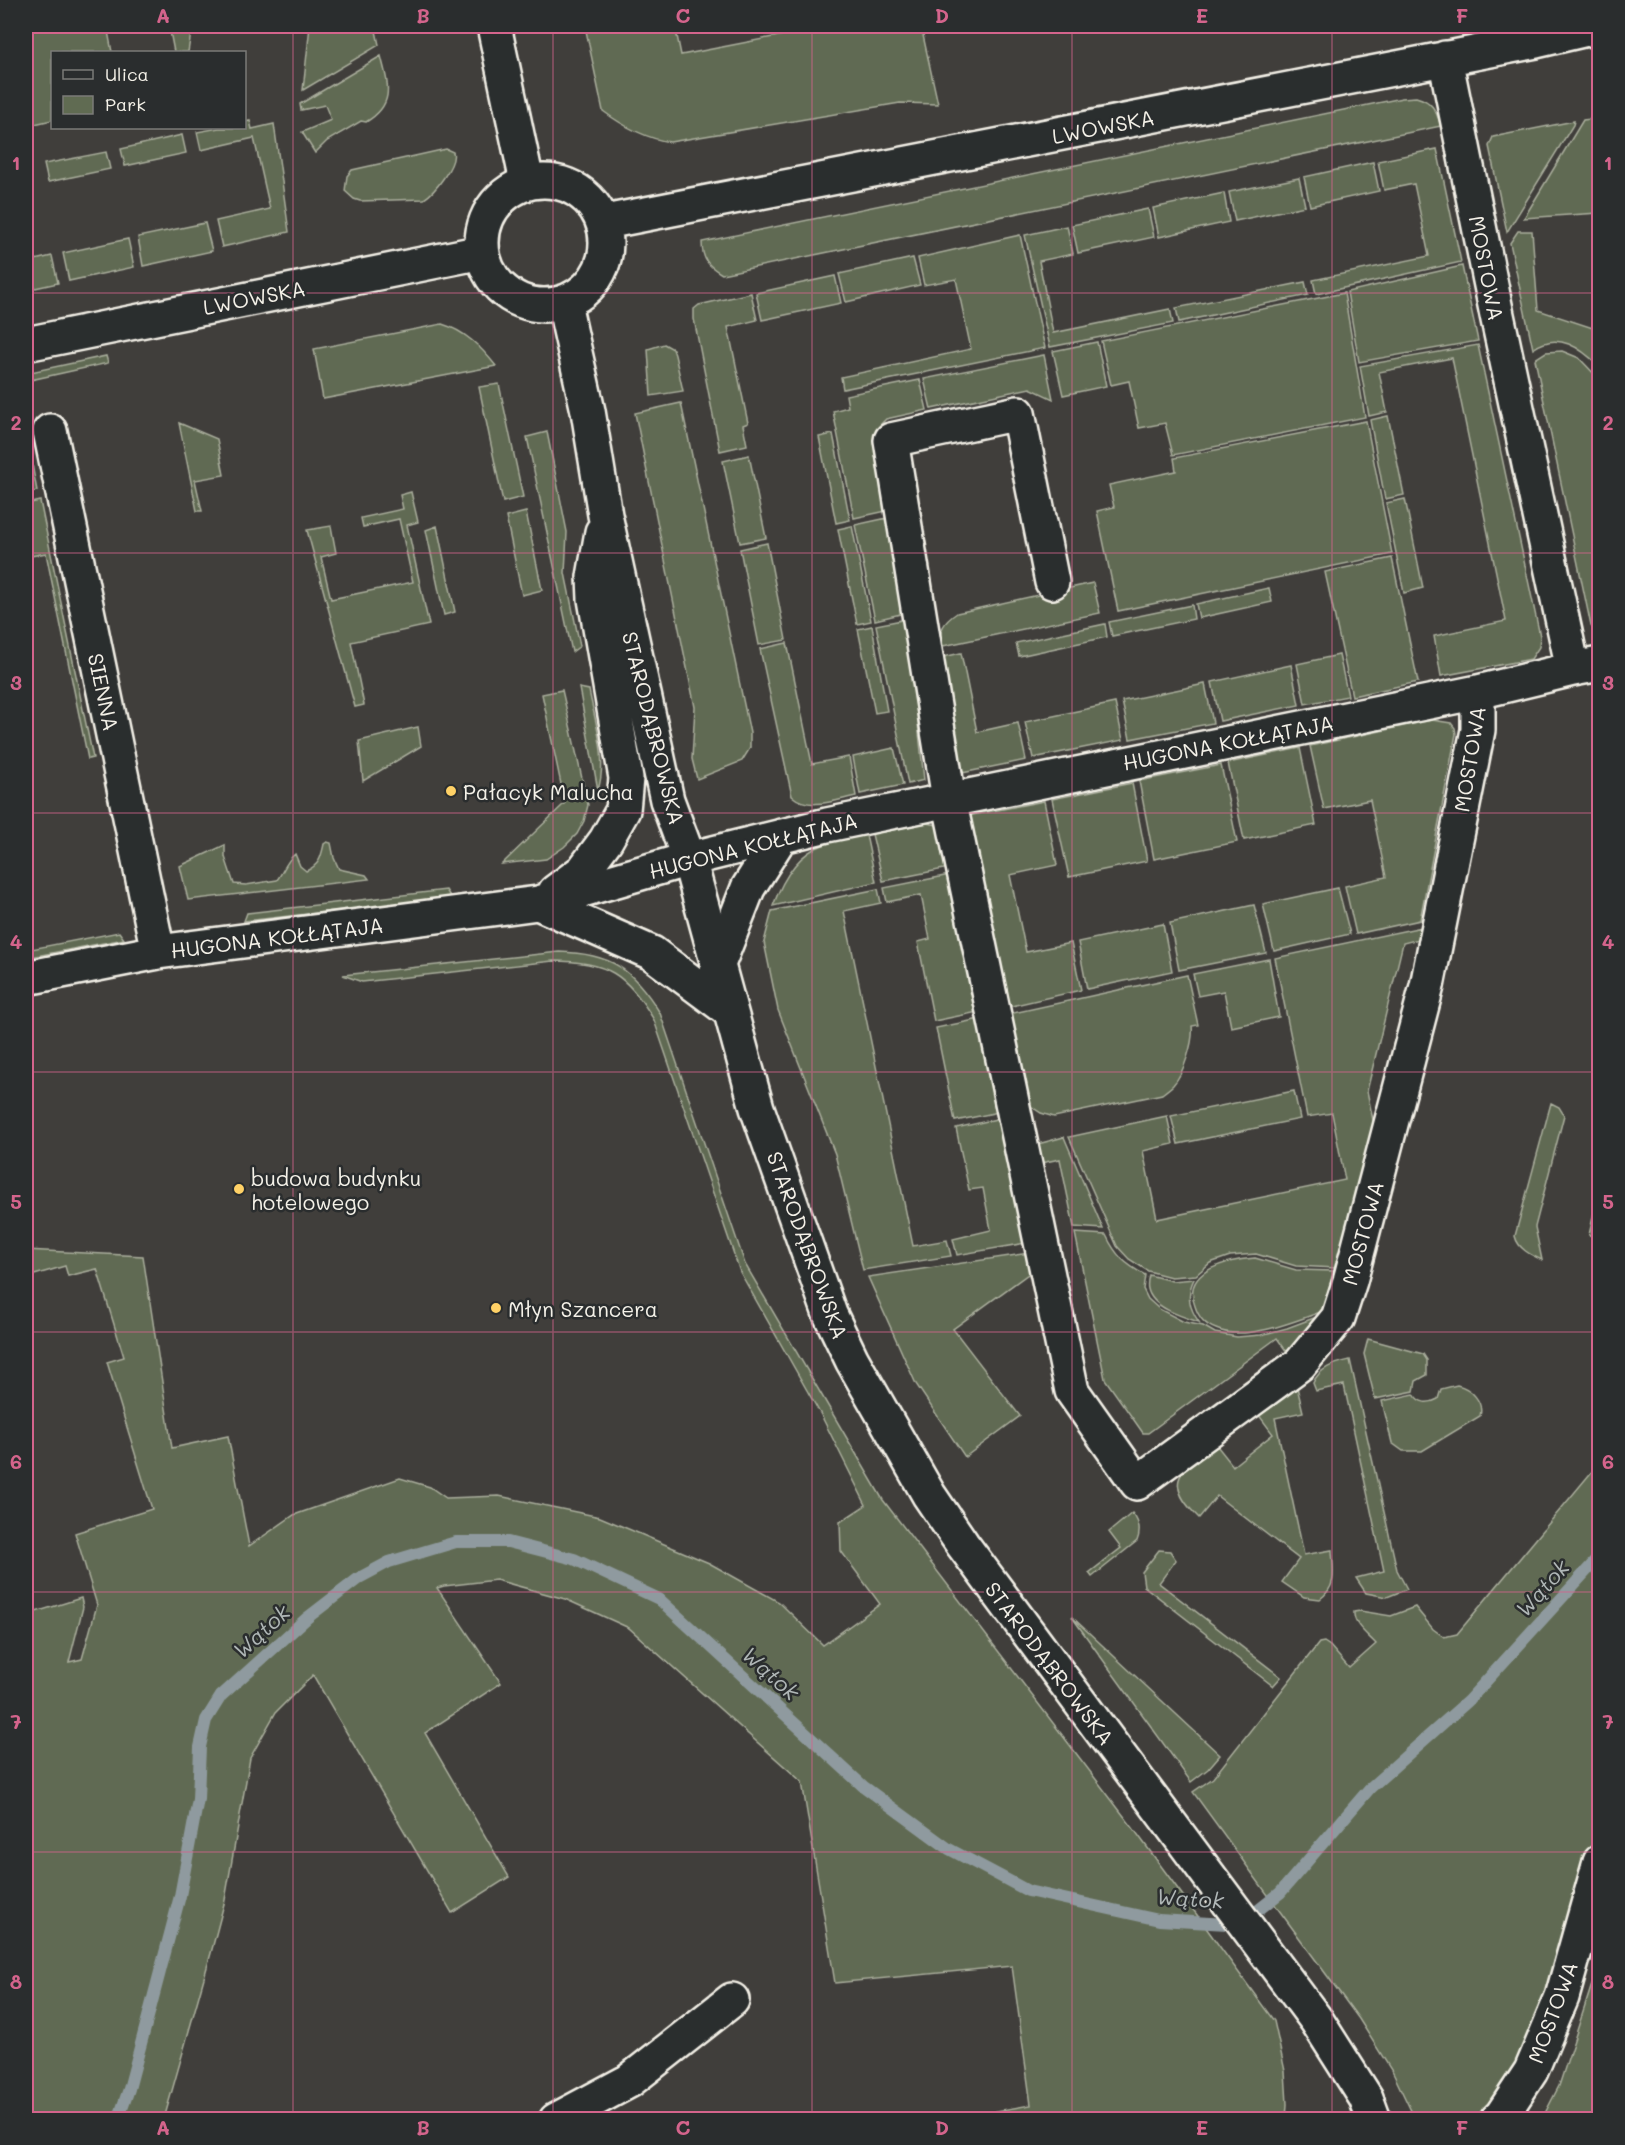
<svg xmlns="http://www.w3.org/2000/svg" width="1625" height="2145" font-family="Mali,sans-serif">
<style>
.green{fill:#606b52;stroke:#aaae9d;stroke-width:1.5}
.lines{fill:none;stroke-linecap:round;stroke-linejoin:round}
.stream{stroke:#8f9a9f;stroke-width:12}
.minor-casing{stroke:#f4f1e8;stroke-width:38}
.minor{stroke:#2a2d2e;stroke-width:33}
.grid{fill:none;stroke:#d4648c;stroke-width:1.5;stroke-opacity:0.55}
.poi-dot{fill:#ffd166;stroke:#2a2d2e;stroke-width:2}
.labels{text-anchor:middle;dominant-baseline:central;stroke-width:5;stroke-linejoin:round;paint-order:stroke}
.street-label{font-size:21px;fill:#f4f1e8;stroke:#2a2d2e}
.poi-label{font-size:21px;fill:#f4f1e8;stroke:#2a2d2e;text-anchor:start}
.water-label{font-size:22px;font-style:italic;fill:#b0b7b7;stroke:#2a2d2e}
.neatline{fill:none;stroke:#d4648c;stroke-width:2}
.grid-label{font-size:20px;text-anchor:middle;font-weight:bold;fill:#d4648c}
</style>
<rect width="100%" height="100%" fill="#403e3b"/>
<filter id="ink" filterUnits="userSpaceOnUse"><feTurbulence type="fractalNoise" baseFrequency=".0167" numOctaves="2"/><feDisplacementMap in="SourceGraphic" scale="12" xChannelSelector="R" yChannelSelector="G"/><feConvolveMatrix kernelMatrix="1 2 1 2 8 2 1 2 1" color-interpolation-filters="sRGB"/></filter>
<g filter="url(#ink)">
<path class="green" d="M 31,26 L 107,26 L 112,52 L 52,52 L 52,120 L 26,126 L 26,43 L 32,42 Z
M 169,26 L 192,26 L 188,52 L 174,52 Z
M 310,26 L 375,26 L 379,45 L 303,90 Z
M 585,26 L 675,26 L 681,55 L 830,26 L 921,26 L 938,104 L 900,103 L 670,142 C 644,138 623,126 603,111 Z
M 381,56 C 388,84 396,104 366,122 L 361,121 L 327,141 L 315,153 L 302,132 L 331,120 L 325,105 L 301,110 L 300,104 Z
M 1416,97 C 1432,101 1436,110 1441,126 L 722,274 C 708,266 702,259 702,242 L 1402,98 Z
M 1599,118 L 1599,213 L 1524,218 L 1583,120 Z
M 250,121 L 252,129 L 274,124 L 289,232 L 222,247 L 216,221 L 270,209 L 254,138 L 201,150 L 197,132 L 219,128 L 244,128 L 245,122 Z
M 1574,121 L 1573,125 L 1507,232 L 1489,146 L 1493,137 Z
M 182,135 L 186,153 L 125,166 L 121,149 Z
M 446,149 L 453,152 C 457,164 434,193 424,199 L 360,201 L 354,199 L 345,191 L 347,176 L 352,170 Z
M 1437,149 L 1461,262 L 1316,294 L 1313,280 L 1429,256 L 1414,184 L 1384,190 L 1378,161 Z
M 106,152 L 110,169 L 48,182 L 44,164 Z
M 1373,162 L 1379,191 L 1310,206 L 1304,177 Z
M 1299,178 L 1305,206 L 1235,221 L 1229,192 Z
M 1224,193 L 1229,222 L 1159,237 L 1153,208 Z
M 1148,209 L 1154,237 L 1078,253 L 1072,225 Z
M 205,223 L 212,251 L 143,266 L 138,237 Z
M 1067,226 L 1073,254 L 1039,261 L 1053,333 L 1170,309 L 1173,323 L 1050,347 L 1025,235 Z
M 1518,231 L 1532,231 L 1538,310 L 1599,330 L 1599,366 C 1581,348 1558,331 1533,349 L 1510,243 Z
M 1020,235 L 1045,348 L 843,389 L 841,377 L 971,349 L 956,279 L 924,285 L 918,258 Z
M 128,239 L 134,267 L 69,281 L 63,253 Z
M 52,256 L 58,283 L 26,290 L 26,262 Z
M 913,258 L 920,285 L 846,302 L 839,274 Z
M 1462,266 L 1478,341 L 1359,362 L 1347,292 Z
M 835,276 L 841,303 L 762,320 L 756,293 Z
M 1305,282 L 1308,295 L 1179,322 L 1176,308 Z
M 751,293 L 757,320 L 728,327 L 748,423 L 743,425 L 747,445 L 720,451 L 694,319 L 694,309 L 699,305 Z
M 1344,293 L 1365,417 L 1173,455 L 1165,423 L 1139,428 L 1129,381 L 1111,385 L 1101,341 Z
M 442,324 C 465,331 481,347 496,366 L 323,399 L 314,349 Z
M 1097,342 L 1106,386 L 1063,395 L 1053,351 Z
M 664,344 L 673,349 L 675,355 L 683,391 L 651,396 L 648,349 Z
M 1478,345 L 1540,636 L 1539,647 L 1531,659 L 1441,676 L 1434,636 L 1506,621 L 1452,358 L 1379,372 L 1387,412 L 1369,416 L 1360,366 Z
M 1562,351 L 1579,358 L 1599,379 L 1599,636 L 1591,626 L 1535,359 L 1546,352 Z
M 1044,355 L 1053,399 L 1030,388 L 931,409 L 924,379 Z
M 106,356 L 108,363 L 26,381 L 26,373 Z
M 920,380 L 927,410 L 886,419 L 879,426 L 878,436 L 891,510 L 854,518 L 833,411 L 848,407 L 846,395 Z
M 499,384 L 523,497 L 503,502 L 479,387 Z
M 681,403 L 750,733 L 750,748 L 742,761 L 697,779 L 692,759 L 695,707 L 635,413 Z
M 1388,416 L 1404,495 L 1385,499 L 1370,420 Z
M 1366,421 L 1392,554 L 1118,611 L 1097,511 L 1114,507 L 1109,485 L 1176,471 L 1174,458 Z
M 179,423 L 217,439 L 224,475 L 195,480 L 202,511 L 197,511 Z
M 26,432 L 37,491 L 26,493 Z
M 547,432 L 567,532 L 565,573 L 580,646 L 572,652 L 527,437 Z
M 833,434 L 850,520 L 836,523 L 819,437 Z
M 749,455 L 766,538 L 740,543 L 723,461 Z
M 411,492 L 418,522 L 407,525 L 429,625 L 351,642 L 364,705 L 355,707 L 307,530 L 331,526 L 336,553 L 321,557 L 331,599 L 413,582 L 399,519 L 363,527 L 361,518 L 403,509 L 400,495 Z
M 1405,499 L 1423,588 L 1404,593 L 1386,503 Z
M 40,501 L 93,758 L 88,759 L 46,553 L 26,557 L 26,504 Z
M 526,512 L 542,590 L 522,595 L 506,517 Z
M 892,517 L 905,613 L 875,620 L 855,525 Z
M 437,526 L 455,612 L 444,615 L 426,530 Z
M 852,526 L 871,621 L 857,624 L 838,529 Z
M 767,543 L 786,640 L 759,645 L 740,549 Z
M 1392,558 L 1418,682 L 1352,696 L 1325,572 Z
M 1093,583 L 1100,613 L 938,647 C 941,629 942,623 957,613 Z
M 1269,588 L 1272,602 L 1199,618 L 1196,604 Z
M 1192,605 L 1194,619 L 1112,636 L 1109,622 Z
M 907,619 L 924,780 L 908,784 L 876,625 Z
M 1105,624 L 1107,637 L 1019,656 L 1016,643 Z
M 872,626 L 887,711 L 875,713 L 858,629 Z
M 787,643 L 812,764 L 849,757 L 856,796 C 836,800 809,811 792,796 L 760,649 Z
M 961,653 L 977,732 L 1018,723 L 1026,760 L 952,775 L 939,658 Z
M 1339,655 L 1348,696 L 1305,704 L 1297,664 Z
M 1291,665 L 1299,705 L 1220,721 L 1212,682 Z
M 1205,684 L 1213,723 L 1130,739 L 1122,701 Z
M 579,688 L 589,690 C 595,722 608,758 598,790 Z
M 562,690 L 588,805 L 584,821 L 577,834 L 564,847 L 546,859 L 502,864 L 565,803 L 542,694 Z
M 1115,703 L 1123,740 L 1033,758 L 1025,722 Z
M 1432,720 L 1451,723 L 1455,728 L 1456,734 L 1420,920 L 1356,934 L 1345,886 L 1386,877 L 1370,800 L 1324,809 L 1310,746 Z
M 418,727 L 421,746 L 363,781 L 359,741 Z
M 894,748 L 903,785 L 860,794 L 853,757 Z
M 1300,748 L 1316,825 L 1244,840 L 1228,763 Z
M 1221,765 L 1237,842 L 1154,859 L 1139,781 Z
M 1132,783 L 1147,861 L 1069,877 L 1052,799 Z
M 1044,801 L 1057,865 L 1010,875 L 1026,952 L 1071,943 L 1081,990 L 1007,1007 L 969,819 L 972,815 Z
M 926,823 L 938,825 L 949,868 L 883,881 L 872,834 Z
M 866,835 L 876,882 L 773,906 C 782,881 796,854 823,845 C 836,840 852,838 866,835 Z
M 327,842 L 331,843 L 334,858 L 339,869 L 366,875 L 369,879 L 188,900 L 180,866 L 225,845 L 225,857 L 234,884 L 246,885 L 277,880 C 284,871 286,861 295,854 L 300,866 L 306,871 C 320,865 321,857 324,844 Z
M 950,875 L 978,1012 L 934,1021 L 918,942 L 930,939 L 921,895 L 887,902 L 884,888 Z
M 1338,888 L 1350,934 L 1274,951 L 1263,904 Z
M 878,889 L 881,903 L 844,911 L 913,1246 L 947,1240 L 951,1256 L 863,1270 L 835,1154 L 778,1010 L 764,942 L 772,911 Z
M 446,890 L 451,898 L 244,921 L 247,913 Z
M 1254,905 L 1266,953 L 1179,970 L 1170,923 Z
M 1163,924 L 1172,971 L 1087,989 L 1078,942 Z
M 1422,927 L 1419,939 L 1403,943 L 1367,1091 L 1374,1125 L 1335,1268 L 1296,1266 L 1256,1254 L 1230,1256 L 1210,1263 L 1196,1275 L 1171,1277 L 1148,1271 L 1129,1259 L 1117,1246 L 1069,1137 L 1167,1116 L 1173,1144 L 1143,1151 L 1157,1219 L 1345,1180 L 1332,1113 L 1307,1117 L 1275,958 Z
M 119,932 L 124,939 L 26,958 L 26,950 Z
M 559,952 C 611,953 633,969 660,1013 L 745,1264 L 883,1500 L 1133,1828 L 1200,1919 L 1160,1917 L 1029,1888 L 950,1846 L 865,1784 L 660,1596 L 574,1557 L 508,1540 L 455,1539 L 389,1560 L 356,1576 L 305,1616 L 233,1681 L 219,1695 L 204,1719 L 197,1747 L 196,1799 L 177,1896 L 127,2086 L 116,2119 L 26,2119 L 26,1615 L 81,1598 L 83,1607 L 69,1662 L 82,1659 L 97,1605 L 75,1533 L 152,1509 L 107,1362 L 124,1357 L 97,1269 L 68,1276 L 65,1266 L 31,1276 L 26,1276 L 26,1250 L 143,1256 L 172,1448 L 228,1436 L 249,1546 L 294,1515 L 400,1478 L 430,1487 L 446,1498 L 499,1496 L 600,1517 L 709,1563 L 779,1602 L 823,1645 L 880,1604 L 841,1551 L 840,1522 L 866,1505 L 821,1415 L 740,1272 L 654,1020 C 627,974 607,961 553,961 L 362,982 L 343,975 Z
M 1269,959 L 1279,1017 L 1231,1027 L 1224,991 L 1198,996 L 1193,974 Z
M 1187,975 L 1198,1025 L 1192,1026 C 1194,1041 1184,1073 1173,1085 C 1170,1088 1166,1091 1162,1094 L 1054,1117 L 1041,1113 L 1029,1105 L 1004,1015 Z
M 980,1019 L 999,1112 L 955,1121 L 936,1028 Z
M 1294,1091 L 1300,1119 L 1178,1144 L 1171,1116 Z
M 1551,1103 L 1559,1107 L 1564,1115 L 1535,1227 L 1542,1260 C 1531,1255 1518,1249 1515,1236 Z
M 1001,1118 L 1026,1243 L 957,1255 L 953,1239 L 991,1230 L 983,1188 L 969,1190 L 956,1128 Z
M 1064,1137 L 1103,1229 L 1074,1227 L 1060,1159 L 1031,1165 L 1032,1149 L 1038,1144 Z
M 1599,1190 L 1600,1238 L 1599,1238 L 1589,1235 Z
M 1075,1233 L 1106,1235 C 1116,1256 1125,1264 1145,1275 L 1143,1289 L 1148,1299 L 1159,1309 L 1184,1322 L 1203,1326 L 1215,1333 L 1237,1337 L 1261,1335 L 1287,1328 L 1322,1315 L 1294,1362 L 1277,1338 L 1148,1433 L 1143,1433 L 1105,1379 Z
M 1036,1252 L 1039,1266 L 953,1329 L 1020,1416 L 965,1457 L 916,1384 L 868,1277 Z
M 1255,1258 L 1296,1270 L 1334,1271 L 1323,1311 C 1296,1321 1244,1342 1216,1329 C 1205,1325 1198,1316 1195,1306 C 1181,1269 1230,1260 1255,1258 Z
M 1149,1275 L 1172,1281 L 1194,1279 C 1186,1295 1189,1308 1199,1322 C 1183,1317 1152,1308 1148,1289 C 1147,1285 1148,1279 1149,1275 Z
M 1368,1339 L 1423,1354 L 1427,1360 L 1427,1375 L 1416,1381 L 1414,1391 L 1375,1399 L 1364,1354 Z
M 1350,1360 L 1397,1570 L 1407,1589 L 1387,1597 L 1366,1593 L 1356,1578 L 1384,1571 L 1344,1385 L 1316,1391 L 1313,1383 C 1320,1367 1334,1364 1350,1360 Z
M 1292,1385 L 1297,1387 L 1303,1412 L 1275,1418 L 1304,1555 L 1332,1550 C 1333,1570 1338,1586 1320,1599 L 1304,1597 L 1282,1582 L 1299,1559 L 1217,1496 L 1199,1518 C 1161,1481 1181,1471 1214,1442 L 1233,1466 L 1273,1434 L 1255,1410 Z
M 1457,1385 C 1471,1388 1484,1402 1480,1416 L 1422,1451 L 1403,1451 L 1392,1443 L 1382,1401 L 1414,1394 C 1419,1404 1429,1404 1438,1399 L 1441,1389 Z
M 1599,1463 L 1599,1551 L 1465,1699 L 1369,1784 L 1279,1891 L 1270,1898 L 1193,1792 L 1213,1778 L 1319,1643 L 1324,1642 L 1330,1646 L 1349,1668 L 1376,1644 C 1368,1635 1353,1625 1354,1612 L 1360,1611 L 1391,1616 L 1415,1607 L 1433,1629 L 1444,1637 L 1457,1634 Z
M 1132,1513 C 1139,1521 1141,1531 1137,1541 L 1092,1577 L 1089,1573 L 1121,1548 L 1109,1532 Z
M 457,1546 L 509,1546 L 572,1562 L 656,1601 L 860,1787 L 948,1853 L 1027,1894 L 1095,1910 L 1160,1922 L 1204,1925 L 1274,2021 L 1285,2071 L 1287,2104 L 1286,2119 L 998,2119 L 996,2111 L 1031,2105 L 1012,1966 L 835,1983 L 802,1782 L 629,1628 L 565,1599 L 496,1580 L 444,1586 L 437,1588 L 501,1683 L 425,1733 L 509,1877 L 452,1913 L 313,1675 L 276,1712 L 250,1758 L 225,1900 L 211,1953 L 164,2119 L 121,2119 L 131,2090 L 183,1897 L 201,1801 L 203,1747 L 210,1720 L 224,1699 L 309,1620 L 362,1580 L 390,1566 Z
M 1159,1550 L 1170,1551 L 1176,1560 L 1159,1583 L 1281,1677 L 1273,1686 L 1144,1586 L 1142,1572 Z
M 1599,1560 L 1599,1842 L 1557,1994 L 1488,2119 L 1415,2119 L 1393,2073 L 1359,2019 L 1273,1902 L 1316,1857 L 1372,1790 L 1470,1703 Z
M 1072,1617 L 1220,1755 L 1208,1769 L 1191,1782 Z
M 1599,1963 L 1600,2072 L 1597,2082 L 1599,2119 L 1542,2119 L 1559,2086 Z"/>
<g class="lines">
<path class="stream" d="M 118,2120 L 129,2089 L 180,1896 L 198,1799 L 200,1747 L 206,1720 L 221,1696 L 307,1618 L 359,1578 L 389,1562 L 456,1542 L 508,1542 L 574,1559 L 659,1599 L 863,1786 L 949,1849 L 1028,1891 L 1159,1920 L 1227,1924 L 1252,1915 L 1280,1893 L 1370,1788 L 1468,1701 L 1600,1556"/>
<g class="minor-casing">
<path id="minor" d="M 494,26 L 527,182
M 1445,58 L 1497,315 L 1573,669
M482 243a62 62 0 1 1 124 0a62 62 0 1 1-124 0Z
M 605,222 L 1536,41 L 1600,26
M 564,303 L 588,411 L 605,515 L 667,800 L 689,859 L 757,1108 L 830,1314 L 852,1360 L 929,1495 L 963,1545 L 1317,2021 L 1366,2098 L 1374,2120
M 26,344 L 482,252
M 50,431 L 158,952
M 1052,582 L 1018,413 L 891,440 L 949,799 L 1072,1391 L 1137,1483 L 1300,1364 L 1338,1318 L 1350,1281 L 1427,986 L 1478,730 L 1478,692
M 555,892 L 583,871 L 606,840 L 623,810 L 626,778 L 595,599 L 594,577 L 602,532
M 538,903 L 652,953 L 730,1011
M 717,967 L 748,888 L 781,836
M 26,978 L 158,952 L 538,903 L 689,859 L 827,825 L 1478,692 L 1573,669 L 1600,664
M 556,2120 L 629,2081 L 732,2000
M 1497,2120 L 1502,2115 L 1531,2071 L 1562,1997 L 1600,1862"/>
</g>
<use href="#minor" class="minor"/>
</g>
</g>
<path class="grid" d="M 293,26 L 293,2120M 553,26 L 553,2120M 812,26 L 812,2120M 1072,26 L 1072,2120M 1332,26 L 1332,2120M 26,293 L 1600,293M 26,553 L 1600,553M 26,813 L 1600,813M 26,1072 L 1600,1072M 26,1332 L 1600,1332M 26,1592 L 1600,1592M 26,1852 L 1600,1852"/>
<g class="poi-dot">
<circle cx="451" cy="791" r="6"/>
<circle cx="239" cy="1189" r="6"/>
<circle cx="496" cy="1308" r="6"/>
</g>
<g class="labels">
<g class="street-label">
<text transform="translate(1103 126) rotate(-11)">LWOWSKA</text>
<text transform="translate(1487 268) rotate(79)">MOSTOWA</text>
<text transform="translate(254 297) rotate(-11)">LWOWSKA</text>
<text transform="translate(104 692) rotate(78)">SIENNA</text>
<text transform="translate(654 728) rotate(76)">STARODĄBROWSKA</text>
<text transform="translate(1228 742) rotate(-11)">HUGONA KOŁŁĄTAJA</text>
<text transform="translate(1469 759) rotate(-81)">MOSTOWA</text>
<text transform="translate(753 845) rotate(-14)">HUGONA KOŁŁĄTAJA</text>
<text transform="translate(277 937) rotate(-7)">HUGONA KOŁŁĄTAJA</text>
<text transform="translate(1362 1233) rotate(-75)">MOSTOWA</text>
<text transform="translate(808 1245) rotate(70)">STARODĄBROWSKA</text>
<text transform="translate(1050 1663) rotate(53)">STARODĄBROWSKA</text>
<text transform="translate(1552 2012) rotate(-70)">MOSTOWA</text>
</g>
<g class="poi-label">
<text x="463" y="791">Pałacyk Malucha</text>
<text x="251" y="1177">budowa budynku<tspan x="251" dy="24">hotelowego</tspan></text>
<text x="508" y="1308">Młyn Szancera</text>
</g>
<g class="water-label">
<text transform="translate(1542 1588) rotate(-48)">Wątok</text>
<text transform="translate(261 1631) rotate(-42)">Wątok</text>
<text transform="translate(771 1673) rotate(42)">Wątok</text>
<text transform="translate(1190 1898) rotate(4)">Wątok</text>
</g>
</g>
<rect width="1625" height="2145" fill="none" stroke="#2a2d2e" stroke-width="66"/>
<rect x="51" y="51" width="195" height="78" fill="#2a2d2e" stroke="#7b7b78" stroke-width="1.5"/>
<rect x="63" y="70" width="30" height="9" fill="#2a2d2e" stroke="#7b7b78" stroke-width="1.5"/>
<text x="105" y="81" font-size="18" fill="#f4f1e8">Ulica</text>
<rect x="63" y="96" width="30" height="18" fill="#606b52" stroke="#7b7b78" stroke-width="1.5"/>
<text x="105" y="111" font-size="18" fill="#f4f1e8">Park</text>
<rect x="33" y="33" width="1559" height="2079" class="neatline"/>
<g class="grid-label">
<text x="163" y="23">A</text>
<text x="423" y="23">B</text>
<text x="683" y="23">C</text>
<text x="942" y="23">D</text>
<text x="1202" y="23">E</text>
<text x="1462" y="23">F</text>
<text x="16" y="170">1</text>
<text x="1608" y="170">1</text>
<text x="16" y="430">2</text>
<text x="1608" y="430">2</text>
<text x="16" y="690">3</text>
<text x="1608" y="690">3</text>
<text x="16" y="949">4</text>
<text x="1608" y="949">4</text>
<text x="16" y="1209">5</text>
<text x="1608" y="1209">5</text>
<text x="16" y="1469">6</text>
<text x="1608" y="1469">6</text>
<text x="16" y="1729">7</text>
<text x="1608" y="1729">7</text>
<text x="16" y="1989">8</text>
<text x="1608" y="1989">8</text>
<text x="163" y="2135">A</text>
<text x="423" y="2135">B</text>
<text x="683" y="2135">C</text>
<text x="942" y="2135">D</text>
<text x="1202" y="2135">E</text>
<text x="1462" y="2135">F</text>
</g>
</svg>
